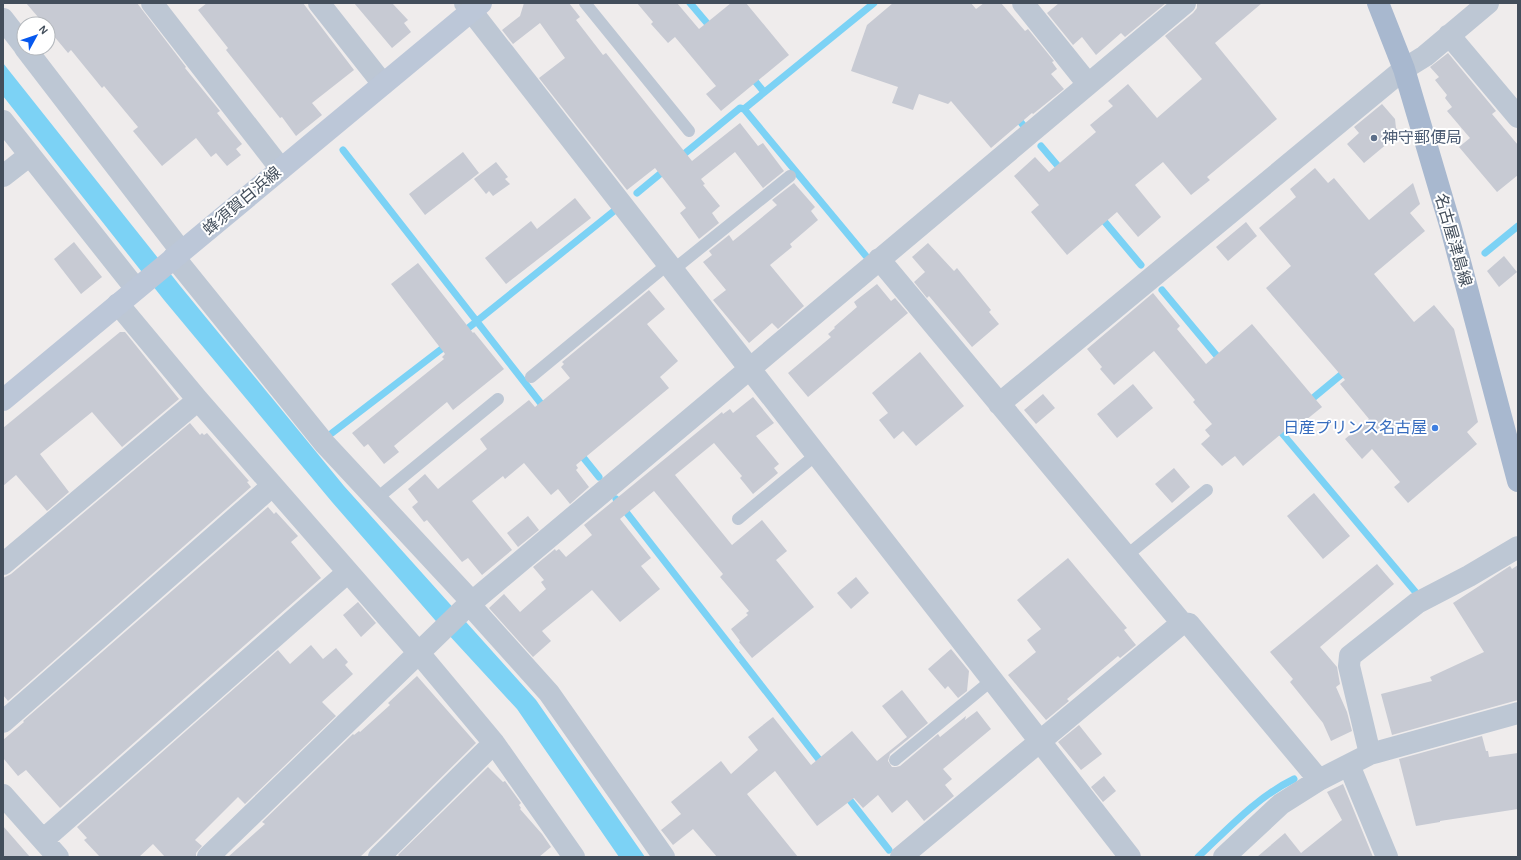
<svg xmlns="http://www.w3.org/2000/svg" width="1521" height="860" font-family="'Alegreya Sans','Noto Sans JP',sans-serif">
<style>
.water{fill:#7cd2f5}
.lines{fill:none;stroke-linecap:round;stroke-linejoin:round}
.stream{stroke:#7cd2f5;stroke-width:7}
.building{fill:#c7cad3}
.lane{stroke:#bdc7d4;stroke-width:12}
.street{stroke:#bdc7d4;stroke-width:22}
.secondary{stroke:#bcc7d8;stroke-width:22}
.primary{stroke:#a8b8cf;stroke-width:22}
.service-dot{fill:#5c6f8a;stroke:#fff;stroke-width:1.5}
.shop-dot{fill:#3f7fe0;stroke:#fff;stroke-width:1.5}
.labels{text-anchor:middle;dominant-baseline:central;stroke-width:4;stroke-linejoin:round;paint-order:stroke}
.service-label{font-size:16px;fill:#4e5e75;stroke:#fff;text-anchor:start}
.street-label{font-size:16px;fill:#434e5b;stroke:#fff}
.shop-label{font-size:16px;fill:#366cbe;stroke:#fff;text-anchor:end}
</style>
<rect width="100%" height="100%" fill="#efecec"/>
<path class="water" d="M 3,63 L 181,287 L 344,486 L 536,700 L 645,857 L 619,857 L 517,709 L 435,620 L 332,502 L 164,300 L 3,96 Z"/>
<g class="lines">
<path class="stream" d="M 690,3 L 712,29
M 750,75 L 764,92
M 744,109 L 866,256
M 1015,115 L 1023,125
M 1041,146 L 1063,172
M 343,150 L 546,410
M 678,159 L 740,108 L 744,109 L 874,3
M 637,193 L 666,169
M 1099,215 L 1141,265
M 1485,253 L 1518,226
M 1162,290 L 1222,362
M 462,333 L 614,211
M 1307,403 L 1348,369
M 1276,426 L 1418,595
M 332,433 L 448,344
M 578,451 L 599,477
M 616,499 L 824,766
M 845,794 L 889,850
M 1198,857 C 1228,829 1257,797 1294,779"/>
</g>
<path class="building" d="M 26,3 L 137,3 L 186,67 L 185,68 L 220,111 L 217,113 L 242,144 L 236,149 L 241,155 L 227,166 L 216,153 L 211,157 L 196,138 L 162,166 L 133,131 L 138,127 L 104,86 L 102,88 L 71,50 L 68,53 L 48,29 L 48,24 L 44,24 Z
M 207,3 L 303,3 L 354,70 L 312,103 L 322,115 L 296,136 L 282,117 L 280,118 L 226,50 L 228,48 L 198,10 Z
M 354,3 L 392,3 L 408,20 L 404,23 L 411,32 L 392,48 Z
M 524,3 L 569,3 L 580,17 L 576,20 L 603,55 L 606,53 L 692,161 L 740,123 L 758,146 L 763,143 L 784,171 L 763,188 L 735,152 L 701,179 L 705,184 L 703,185 L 720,206 L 712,213 L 719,223 L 699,239 L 680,213 L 686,208 L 655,168 L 627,190 L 539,78 L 565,58 L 540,23 L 513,44 L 502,30 L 520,16 Z
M 637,3 L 677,3 L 699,29 L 731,3 L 746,3 L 789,55 L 721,111 L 706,94 L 716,86 L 675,37 L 668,43 L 651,24 L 653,22 Z
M 893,3 L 971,3 L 976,9 L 984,3 L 1001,3 L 1025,31 L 1028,29 L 1054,61 L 1052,62 L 1057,69 L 1051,74 L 1064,89 L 1033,114 L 1032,113 L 991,148 L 951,101 L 948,104 L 919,94 L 913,110 L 892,103 L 898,87 L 851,71 L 867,25 Z
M 1059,3 L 1166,3 L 1125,37 L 1121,33 L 1096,55 L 1082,37 L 1073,45 L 1047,13 Z
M 1197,3 L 1262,3 L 1215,43 L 1277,119 L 1207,177 L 1210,180 L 1191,195 L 1163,162 L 1135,185 L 1161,217 L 1138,237 L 1117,212 L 1067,255 L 1031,212 L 1039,205 L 1014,176 L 1035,157 L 1049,172 L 1096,132 L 1090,125 L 1113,106 L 1108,101 L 1128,84 L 1157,118 L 1202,79 L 1165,36 L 1193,13 L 1197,8 Z
M 1448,53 L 1496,111 L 1492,114 L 1518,145 L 1518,175 L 1497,192 L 1459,147 L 1470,138 L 1447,111 L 1452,107 L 1445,98 L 1447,95 L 1435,80 L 1439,77 L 1430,67 Z
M 1382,104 L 1395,119 L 1396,128 L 1400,133 L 1364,163 L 1347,144 L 1359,133 L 1354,127 Z
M 463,152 L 479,173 L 425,215 L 409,194 Z
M 496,162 L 508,177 L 505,179 L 510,184 L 493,196 L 489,191 L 486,194 L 474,179 Z
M 1315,168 L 1328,183 L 1334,178 L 1369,220 L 1413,183 L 1420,204 L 1410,213 L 1425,231 L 1374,274 L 1414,322 L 1434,305 L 1454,329 L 1478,422 L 1467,432 L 1477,444 L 1408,503 L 1394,487 L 1400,482 L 1372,449 L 1362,459 L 1345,439 L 1369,419 L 1340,384 L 1345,380 L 1266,288 L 1291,266 L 1259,228 L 1296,197 L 1290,189 Z
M 794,183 L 815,207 L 811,211 L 818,220 L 790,244 L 792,247 L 770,265 L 804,306 L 778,329 L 772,323 L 749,343 L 713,300 L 726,290 L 703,262 L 712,255 L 709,251 L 729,235 L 733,241 L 777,205 L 772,200 Z
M 575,198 L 591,218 L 506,284 L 485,258 L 531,221 L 537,229 Z
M 1246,222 L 1257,236 L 1228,261 L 1216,247 Z
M 74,242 L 102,277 L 81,294 L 54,259 Z
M 928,243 L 954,271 L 957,268 L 991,310 L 989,312 L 999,324 L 972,347 L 929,296 L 927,298 L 914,282 L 925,272 L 912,257 Z
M 1504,256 L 1517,272 L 1499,287 L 1487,271 Z
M 418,263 L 473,333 L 474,332 L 504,369 L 453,410 L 447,402 L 394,446 L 399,452 L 384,464 L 368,444 L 364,447 L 352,433 L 444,359 L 442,357 L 445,354 L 391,284 Z
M 877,284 L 891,301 L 895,298 L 908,313 L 808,397 L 788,373 L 831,337 L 828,334 L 835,328 L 834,327 L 857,307 L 854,302 Z
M 649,290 L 665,309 L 647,324 L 678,361 L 660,377 L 669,388 L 576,465 L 578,468 L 576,470 L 589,487 L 570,504 L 558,489 L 551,495 L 524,463 L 505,479 L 503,476 L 472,501 L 512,550 L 482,575 L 468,558 L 462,562 L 427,520 L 424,522 L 412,507 L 418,502 L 408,489 L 425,474 L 438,489 L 487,449 L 480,439 L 529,400 L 535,407 L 570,378 L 561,367 L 564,364 L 562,362 Z
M 1153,293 L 1180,326 L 1177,329 L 1206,364 L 1252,324 L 1322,407 L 1290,433 L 1287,429 L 1243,466 L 1235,456 L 1222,466 L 1201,444 L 1210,436 L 1205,430 L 1212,424 L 1193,402 L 1195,400 L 1154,351 L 1114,385 L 1100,369 L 1102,367 L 1087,349 Z
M 120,332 L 125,332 L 179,399 L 122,447 L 92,412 L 40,454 L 69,492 L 47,511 L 16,475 L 3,486 L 3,428 Z
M 920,352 L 964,406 L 916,446 L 903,431 L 894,439 L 879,420 L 888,413 L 872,393 Z
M 1133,384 L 1153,408 L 1117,438 L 1097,414 Z
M 1043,394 L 1055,408 L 1036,424 L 1024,410 Z
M 753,397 L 774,423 L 756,436 L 779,464 L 774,468 L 778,473 L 753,494 L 740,478 L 742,476 L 714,443 L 675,475 L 732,545 L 762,520 L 787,551 L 776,560 L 814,607 L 752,658 L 739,642 L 740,641 L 731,629 L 748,615 L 746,613 L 749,611 L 720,577 L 723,574 L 654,491 L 620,519 L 651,558 L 641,566 L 660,589 L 620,622 L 592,590 L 542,631 L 551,641 L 533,657 L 489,608 L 504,594 L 520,612 L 546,589 L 541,582 L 544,580 L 533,567 L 555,549 L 556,551 L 559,549 L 566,557 L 592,535 L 584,525 L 722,412 L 723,414 L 730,409 L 733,413 Z
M 190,423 L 200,435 L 202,433 L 204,435 L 207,433 L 249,481 L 247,482 L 251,487 L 8,701 L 3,695 L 3,578 L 11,574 Z
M 1174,468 L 1190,487 L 1172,503 L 1155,484 Z
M 1314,493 L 1350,536 L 1323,559 L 1287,516 Z
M 268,507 L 274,514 L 276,512 L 298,536 L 291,542 L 321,578 L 60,808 L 26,770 L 18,776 L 3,758 L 3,740 L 24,722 L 23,721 Z
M 528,516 L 539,530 L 518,547 L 507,533 Z
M 1068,558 L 1127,628 L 1124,630 L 1136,645 L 1120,658 L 1118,656 L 1067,699 L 1069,701 L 1046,720 L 1008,675 L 1036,652 L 1027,640 L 1041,629 L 1017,600 Z
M 1377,564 L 1394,584 L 1320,647 L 1337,667 L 1340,684 L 1336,687 L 1347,712 L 1352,731 L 1331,741 L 1323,723 L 1290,682 L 1293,679 L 1270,652 Z
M 1518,565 L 1518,700 L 1392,735 L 1381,694 L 1432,681 L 1430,677 L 1484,652 L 1453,603 L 1510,566 L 1512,569 Z
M 856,577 L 869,593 L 851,609 L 837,593 Z
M 358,602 L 376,623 L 361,637 L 343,615 Z
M 311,645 L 323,659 L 336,648 L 348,662 L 345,665 L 353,674 L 322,702 L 336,716 L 245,804 L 238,797 L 195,840 L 202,846 L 196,853 L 196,857 L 165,857 L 153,844 L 139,857 L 100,857 L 84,840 L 87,838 L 77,827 L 278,650 L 290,664 Z
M 951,649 L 969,671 L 967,691 L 958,698 L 948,686 L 945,689 L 928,669 Z
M 417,676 L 476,743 L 379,839 L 360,857 L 228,857 L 265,824 L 262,822 L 353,734 L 354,735 L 359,731 L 360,732 L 390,705 L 388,703 Z
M 902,690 L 928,723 L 890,754 L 888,761 L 892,767 L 896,767 L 900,766 L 938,734 L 940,737 L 966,716 L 965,720 L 977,711 L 991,729 L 943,769 L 952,779 L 945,785 L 954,796 L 924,821 L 907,800 L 892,813 L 878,795 L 863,808 L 854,798 L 817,826 L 775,771 L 747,794 L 798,857 L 717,857 L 693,829 L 673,845 L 661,830 L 681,814 L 671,802 L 721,761 L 731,774 L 758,750 L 748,737 L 773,717 L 811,765 L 852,731 L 877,761 L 907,737 L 882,706 Z
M 1079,725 L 1102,754 L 1081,770 L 1058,742 Z
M 1482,736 L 1486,751 L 1488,751 L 1489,757 L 1518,753 L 1518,809 L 1440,821 L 1440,822 L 1416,826 L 1399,759 Z
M 488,767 L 503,782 L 505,781 L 521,803 L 519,805 L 521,808 L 520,809 L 542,834 L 551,847 L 539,857 L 400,857 L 398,855 Z
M 1104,776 L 1116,791 L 1103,802 L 1091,787 Z
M 1343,784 L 1373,857 L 1257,857 L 1285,833 L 1301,853 L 1342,820 L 1327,792 Z
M 3,826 L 30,857 L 3,857 Z"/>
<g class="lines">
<path class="lane" d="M 585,3 L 689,131
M 673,270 L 790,176
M 531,377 L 668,264
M 376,499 L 498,399
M 738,519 L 817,454
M 1126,556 L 1207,490
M 895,760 L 992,680"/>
<path class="street" d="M 152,3 L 281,169
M 319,3 L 383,84
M 465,3 L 1130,857
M 1023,3 L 1088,84
M 3,19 L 24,46
M 1449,35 L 1518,117
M 25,48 L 181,251
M 3,121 L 136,289
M 3,176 L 30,155
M 174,257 L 325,444 L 472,602
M 879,259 L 1182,623 L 1189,624 L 1319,780
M 118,304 L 198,400 L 418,652 L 494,743 L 574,857
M 999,404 L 1404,69 L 1425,56 L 1488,3
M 3,564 L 198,400
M 469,604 L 549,693 L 664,857
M 3,722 L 272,486
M 1370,754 L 1349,666 L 1350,656 L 1417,603 L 1469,576 L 1518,547
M 1349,765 L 1387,857
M 3,795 L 58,857
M 43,840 L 348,572
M 208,857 L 465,608 L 1185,3
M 379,857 L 494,743
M 901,857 L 1182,623
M 1224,857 L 1281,804 L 1319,780 L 1370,754 L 1518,713"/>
<path class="secondary" d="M 3,400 L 481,3"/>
<path class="primary" d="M 1378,3 L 1404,69 L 1451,228 L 1518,481"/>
</g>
<circle class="service-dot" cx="1374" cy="138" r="4"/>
<circle class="shop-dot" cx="1435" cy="428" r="4"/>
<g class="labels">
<g class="service-label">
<text x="1382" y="138">神守郵便局</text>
</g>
<g class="street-label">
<text transform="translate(242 201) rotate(-40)">蜂須賀白浜線</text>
<text transform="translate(1453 240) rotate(74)">名古屋津島線</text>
</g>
<g class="shop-label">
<text x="1427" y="428">日産プリンス名古屋</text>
</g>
</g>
<rect width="1521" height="860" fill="none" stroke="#434e5b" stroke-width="8"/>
<g transform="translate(36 36) rotate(50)"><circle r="19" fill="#ffffff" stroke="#b4b8bd"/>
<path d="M0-3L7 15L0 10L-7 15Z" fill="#0658ef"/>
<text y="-6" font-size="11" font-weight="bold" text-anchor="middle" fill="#434e5b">N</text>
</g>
</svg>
